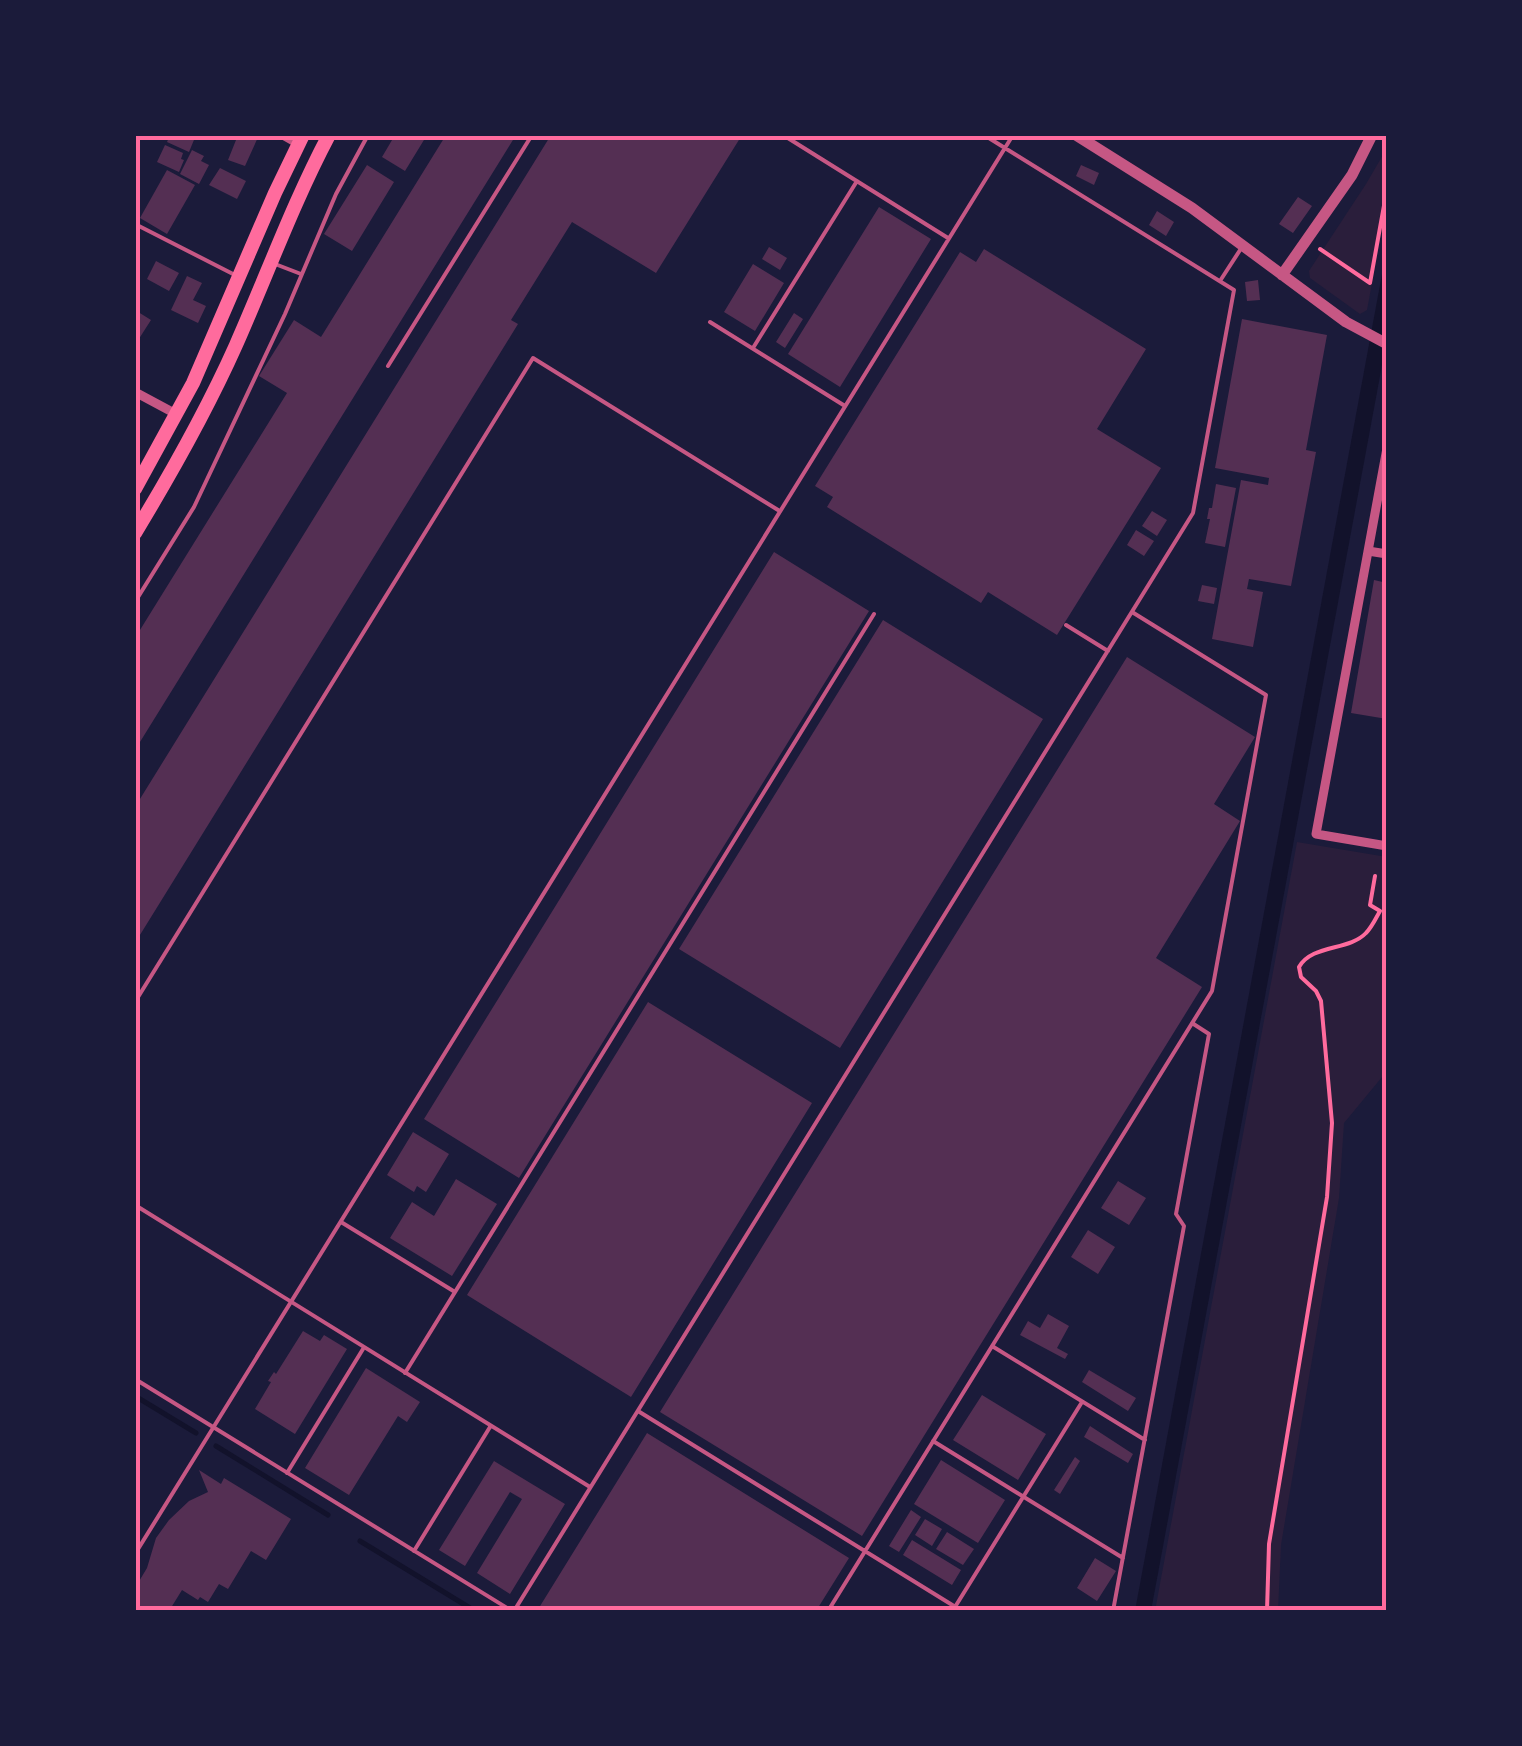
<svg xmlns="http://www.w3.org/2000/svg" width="1522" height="1746" font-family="'IBM Plex Serif',serif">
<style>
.green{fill:#2a1e3b}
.water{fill:#12122b}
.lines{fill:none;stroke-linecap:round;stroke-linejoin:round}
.stream{stroke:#12122b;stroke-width:5}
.building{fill:#542f53}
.path{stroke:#ff6b9d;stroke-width:4}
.service{stroke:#c65784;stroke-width:4}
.minor{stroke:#c65784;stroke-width:9}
.tertiary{stroke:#c65784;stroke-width:11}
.primary{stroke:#ff6b9d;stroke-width:14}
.neatline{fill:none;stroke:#ff6b9d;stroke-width:4}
</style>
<rect width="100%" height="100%" fill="#1b1b3a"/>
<path class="green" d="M 1387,148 L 1387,203 L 1367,310 L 1360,314 L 1310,278 L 1309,271 L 1366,184 Z
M 1297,842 L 1387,857 L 1387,1071 L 1344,1123 L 1339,1198 L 1281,1545 L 1278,1611 L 1155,1611 Z"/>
<path class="water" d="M 1387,247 L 1387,335 L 1380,376 L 1151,1611 L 1135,1611 Z"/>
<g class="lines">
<path class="stream" d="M 135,1396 L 196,1433
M 216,1446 L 328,1515
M 360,1541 L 475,1611"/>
</g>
<path class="building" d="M 170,135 L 196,135 L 189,152 L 167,142 Z
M 238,135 L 259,135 L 245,166 L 228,160 Z
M 395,135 L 427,135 L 405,171 L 382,157 Z
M 446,135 L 516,135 L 135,750 L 135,638 L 287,393 L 259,376 L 294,320 L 321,337 Z
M 551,135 L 742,135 L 656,273 L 572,222 L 511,320 L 518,324 L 135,943 L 135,807 Z
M 165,145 L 183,153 L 181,159 L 184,160 L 179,172 L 157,162 Z
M 192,150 L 204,156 L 201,161 L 209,165 L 199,184 L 180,174 Z
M 367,165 L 394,182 L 352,251 L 324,234 Z
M 1081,165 L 1099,173 L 1094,185 L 1076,176 Z
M 220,168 L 246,181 L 237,199 L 209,185 Z
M 167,170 L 195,185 L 167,234 L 140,218 Z
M 1298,197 L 1312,206 L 1293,233 L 1279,224 Z
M 879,207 L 931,239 L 840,387 L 788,354 Z
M 1157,211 L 1174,222 L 1166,236 L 1149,225 Z
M 769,247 L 787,258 L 780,270 L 762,259 Z
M 984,249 L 1146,349 L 1097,429 L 1161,468 L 1057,635 L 988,592 L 981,603 L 827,507 L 833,497 L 815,486 L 960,252 L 976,262 Z
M 156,261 L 179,273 L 169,291 L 147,279 Z
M 753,264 L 784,283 L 755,331 L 724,312 Z
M 187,276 L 202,283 L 193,300 L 206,306 L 198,323 L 171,310 Z
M 1258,280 L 1260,300 L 1247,301 L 1245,282 Z
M 135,310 L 151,320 L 135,345 Z
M 794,313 L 803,319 L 785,348 L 776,342 Z
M 1242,319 L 1327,335 L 1306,450 L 1316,452 L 1291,586 L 1249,579 L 1247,589 L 1263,592 L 1253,647 L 1212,639 L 1241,480 L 1268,485 L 1269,478 L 1215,468 Z
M 1216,484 L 1236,488 L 1225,547 L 1205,543 L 1210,519 L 1207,519 L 1209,508 L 1212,508 Z
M 1152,511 L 1167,520 L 1157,536 L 1142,526 Z
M 1136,530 L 1154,541 L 1144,556 L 1127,545 Z
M 774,552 L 869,611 L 519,1178 L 424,1119 Z
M 1374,580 L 1387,583 L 1387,719 L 1351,713 Z
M 1202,585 L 1217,588 L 1214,604 L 1198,601 Z
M 883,620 L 1043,719 L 840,1048 L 679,949 Z
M 1127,657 L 1255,737 L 1214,804 L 1240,821 L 1156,958 L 1202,987 L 862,1536 L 660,1412 Z
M 648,1002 L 812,1103 L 631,1397 L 467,1295 Z
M 413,1132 L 449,1154 L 426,1192 L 417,1186 L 414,1192 L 387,1175 Z
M 456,1179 L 497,1204 L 452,1276 L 390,1238 L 412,1202 L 434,1216 Z
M 1118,1181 L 1146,1198 L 1129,1225 L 1101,1208 Z
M 1088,1230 L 1115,1247 L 1098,1274 L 1071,1257 Z
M 1048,1314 L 1069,1326 L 1057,1348 L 1068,1354 L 1065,1359 L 1020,1335 L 1028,1321 L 1040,1328 Z
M 303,1331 L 320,1341 L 324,1335 L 347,1349 L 295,1434 L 255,1409 L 271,1382 L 268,1381 L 274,1372 L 276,1374 Z
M 366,1368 L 420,1402 L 407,1422 L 398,1416 L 349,1495 L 305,1468 Z
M 1089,1370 L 1136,1398 L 1128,1411 L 1082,1382 Z
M 982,1395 L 1046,1434 L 1018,1480 L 953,1440 Z
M 1090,1426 L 1133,1454 L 1128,1463 L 1084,1437 Z
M 647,1433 L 849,1558 L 816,1611 L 537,1611 Z
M 1075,1457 L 1080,1461 L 1060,1494 L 1054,1490 Z
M 941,1460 L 1005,1500 L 978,1543 L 914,1504 Z
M 494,1461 L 565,1504 L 510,1594 L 477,1573 L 522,1499 L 510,1492 L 465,1566 L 439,1550 Z
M 199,1470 L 221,1484 L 224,1478 L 291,1519 L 266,1560 L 251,1551 L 228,1589 L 219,1584 L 208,1602 L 200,1597 L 198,1600 L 182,1590 L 169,1611 L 135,1611 L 135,1588 L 147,1568 L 156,1538 L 169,1520 L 189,1501 L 208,1492 Z
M 911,1510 L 921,1517 L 899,1552 L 889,1546 Z
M 925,1519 L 942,1529 L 932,1546 L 915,1535 Z
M 947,1532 L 974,1549 L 963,1565 L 936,1549 Z
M 912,1540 L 961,1570 L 952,1585 L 903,1555 Z
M 1095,1558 L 1116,1571 L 1097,1601 L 1077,1588 Z"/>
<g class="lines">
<path class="path" d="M 1320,249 L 1370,283 L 1387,189
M 1267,1611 L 1269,1544 L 1327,1197 L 1332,1123 L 1321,1001 L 1316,991 L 1301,977 L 1299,967 C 1312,944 1349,951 1366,933 C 1372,927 1376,918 1380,911 L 1370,905 L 1375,876"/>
<path class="service" d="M 783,135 L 948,238
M 135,224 L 233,274
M 275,264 L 301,274
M 1220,281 L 1242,247
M 710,322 L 845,406
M 753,348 L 857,181
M 388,366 L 532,135
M 135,602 L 194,507 L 285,314 L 336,194 L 368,135
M 1066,625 L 1108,651
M 135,1002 L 533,358 L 778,510
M 135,1205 L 590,1487
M 341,1222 L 455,1292
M 992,1346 L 1145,1440
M 405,1373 L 874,614
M 135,1379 L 512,1611
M 638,1411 L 962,1611
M 933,1441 L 1123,1558
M 287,1473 L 363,1349
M 414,1551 L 490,1427
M 135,1554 L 1013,135
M 955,1607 L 1082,1402
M 514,1611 L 1193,513 L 1234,290 L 984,135
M 828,1611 L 1212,991 L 1266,695 L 1132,612
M 1113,1611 L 1184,1226 L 1176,1214 L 1209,1034 L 1192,1023"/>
<path class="minor" d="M 283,135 L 299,144
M 135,392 L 176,414
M 1387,448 L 1316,834 L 1387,846
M 1368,551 L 1387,554"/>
<path class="tertiary" d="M 1076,135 L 1192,208 L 1346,322 L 1387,344
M 1282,275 L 1352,175 L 1372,135"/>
<path class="primary" d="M 135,489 L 193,383 L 275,193 L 303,135
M 135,533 C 172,472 207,410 236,345 C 267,275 293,203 329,135"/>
</g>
<rect width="1522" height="1746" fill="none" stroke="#1b1b3a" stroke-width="275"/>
<rect x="138" y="138" width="1246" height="1470" class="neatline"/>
</svg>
